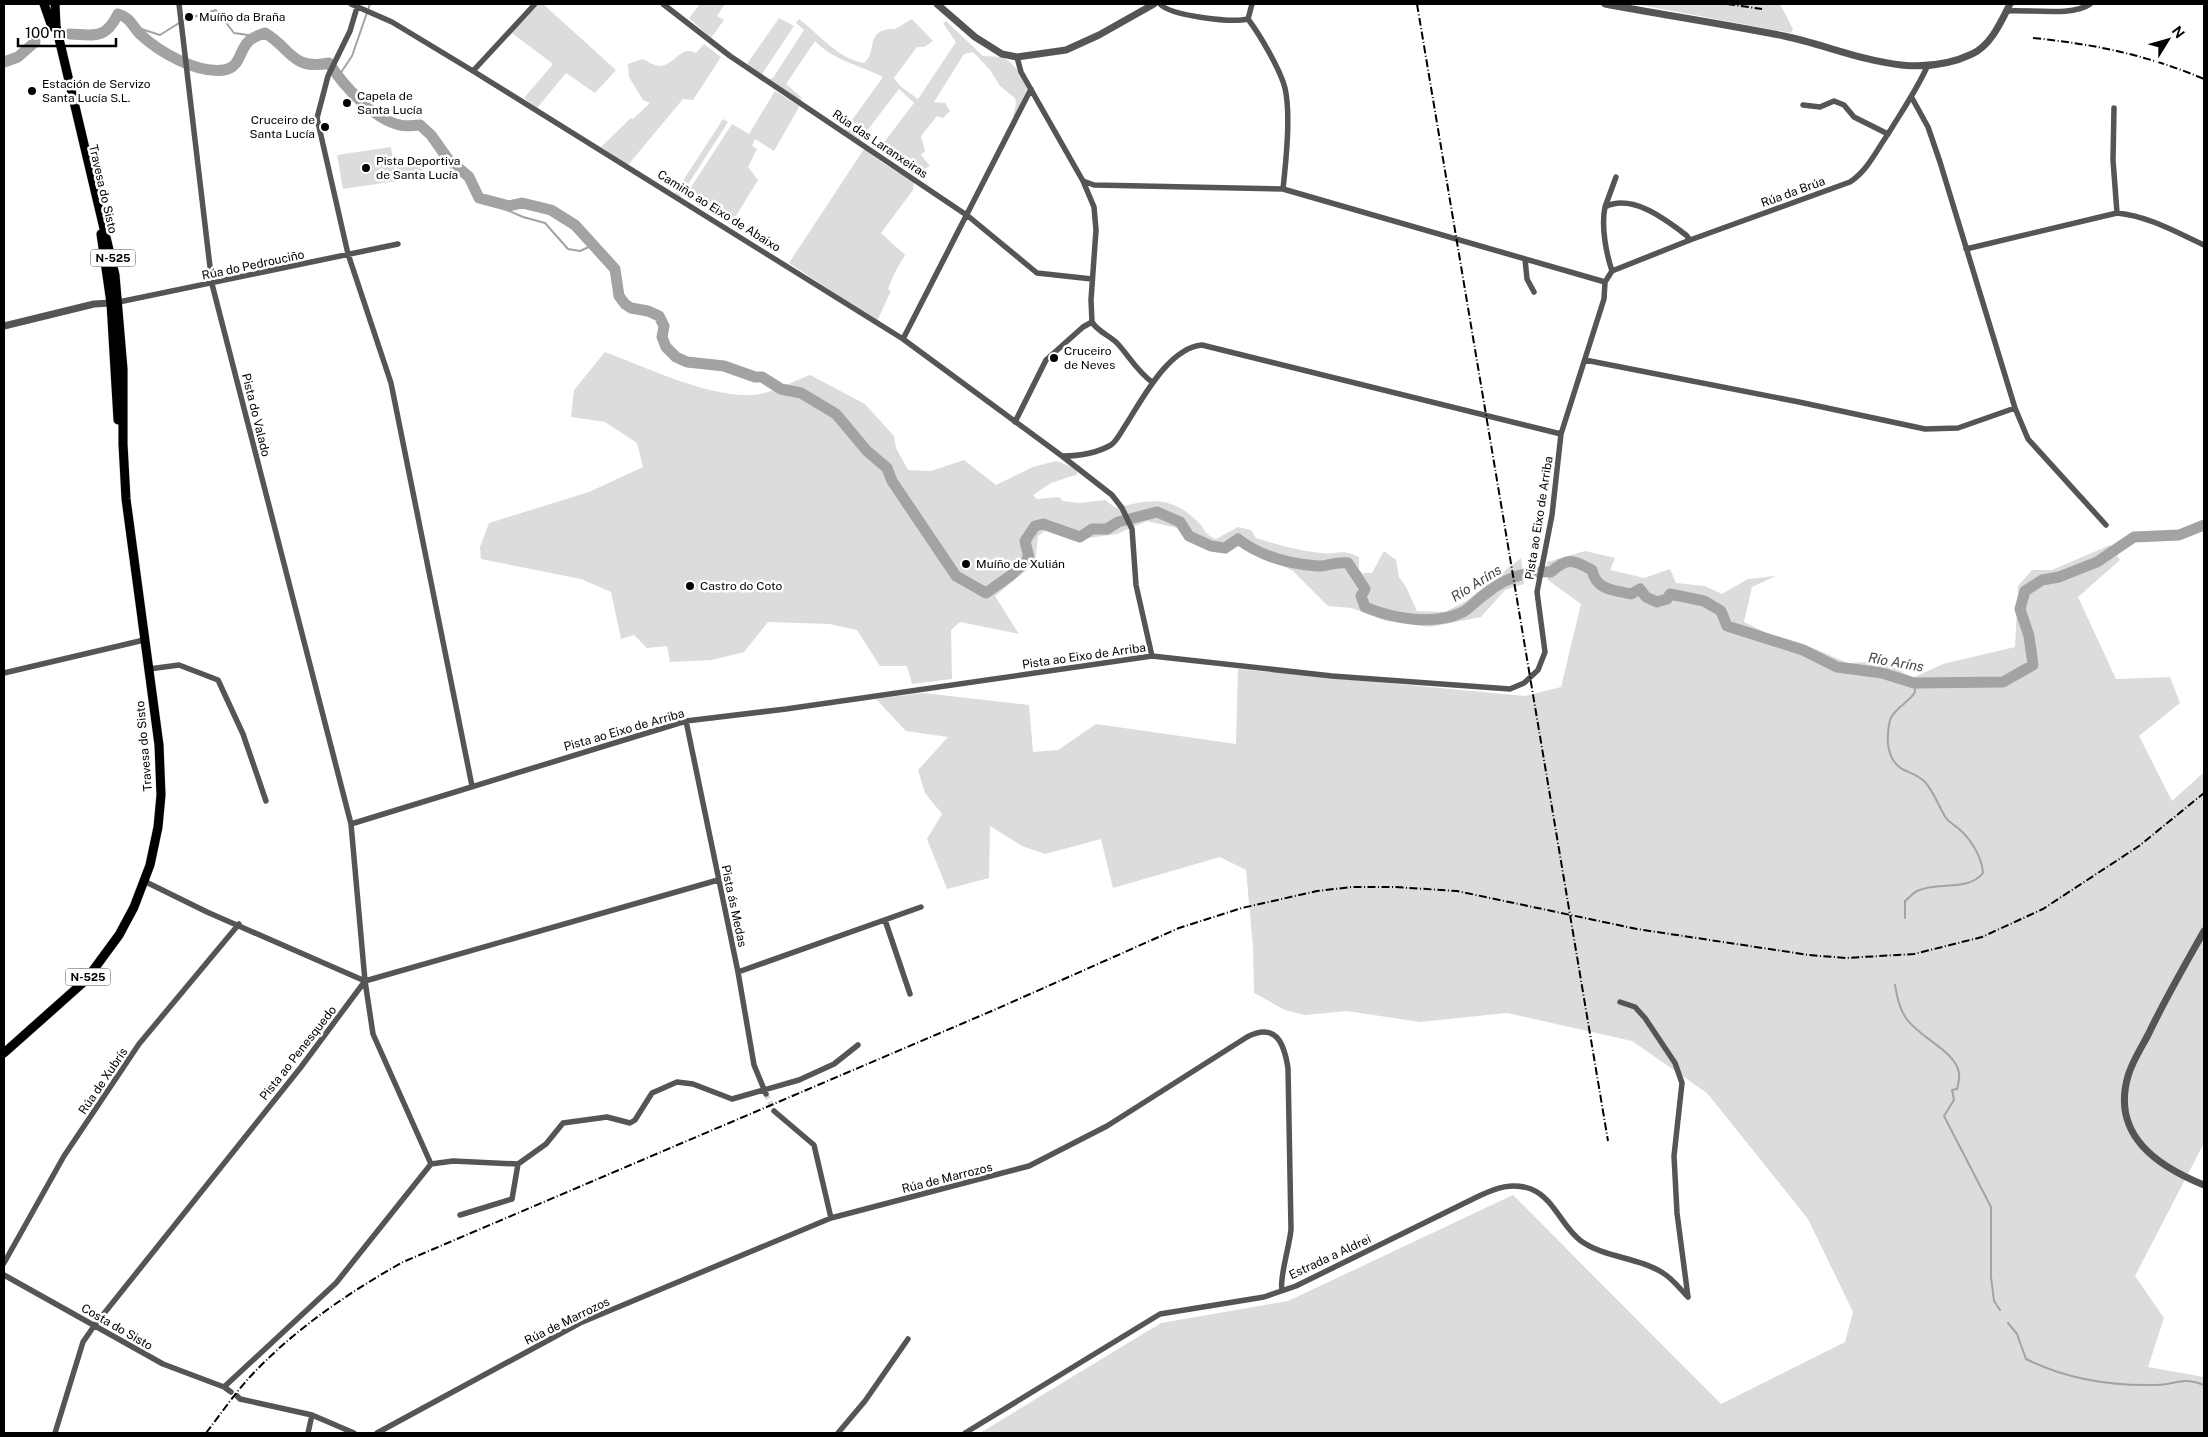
<svg xmlns="http://www.w3.org/2000/svg" width="2208" height="1437" font-family="'Public Sans',sans-serif">
<style>
.green{fill:#dcdcdc}
.lines{fill:none;stroke-linecap:round;stroke-linejoin:round}
.stream{stroke:#a3a3a3;stroke-width:2}
.river{stroke:#a3a3a3;stroke-width:11}
.minor-tunnel{stroke:#d9d9d9;stroke-width:5.5;stroke-dasharray:5.5 3;stroke-linecap:butt}
.trunk-casing{stroke:#dbdbdb;stroke-width:10}
.minor{stroke:#555;stroke-width:5.5}
.tertiary{stroke:#555;stroke-width:7}
.trunk{stroke:#000;stroke-width:9}
.rail{stroke:#000;stroke-width:2;stroke-dasharray:8 2.5 1 2.5;stroke-linecap:butt}
.poi-dot{fill:#000;stroke:#fff;stroke-width:2}
.labels{text-anchor:middle;dominant-baseline:central;stroke-width:5;stroke-linejoin:round;paint-order:stroke}
.shield{fill:#fff;stroke:#4c4c4c;stroke-width:1}
.shield-label{font-size:11px;font-weight:bold;fill:#000}
.poi-label{font-size:12px;fill:#000;stroke:#fff;text-anchor:start}
.street-label{font-size:12px;fill:#000;stroke:#fff}
.water-label{font-size:14px;font-style:italic;fill:#444;stroke:#fff}
</style>
<rect width="100%" height="100%" fill="#fff"/>
<path class="green" d="M 539,4 L 543,4 L 616,70 L 595,93 L 566,73 L 537,108 L 524,98 L 553,64 L 512,33 Z
M 700,4 L 725,4 L 717,16 L 724,20 L 711,38 L 689,18 Z
M 1635,4 L 1780,4 L 1793,29 L 1791,33 Z
M 779,18 L 794,26 L 762,74 L 747,64 Z
M 799,19 C 819,34 838,59 864,63 C 878,52 864,28 895,29 L 912,19 L 933,41 L 924,47 L 917,47 L 894,78 L 900,86 L 918,99 L 956,42 L 943,23 L 946,21 L 983,56 L 1003,57 L 1011,63 L 1018,71 L 1027,89 L 1015,117 L 1013,116 L 1016,104 L 1015,98 L 1000,86 L 990,70 L 973,52 L 964,54 L 934,102 L 945,103 L 950,111 L 943,118 L 937,116 L 921,136 L 925,151 L 921,155 L 930,166 L 914,175 L 878,150 L 914,103 L 899,89 L 860,140 L 845,130 L 883,77 C 859,65 833,60 815,41 L 786,84 L 802,98 L 800,101 L 768,79 L 773,78 L 804,30 L 796,23 Z
M 704,44 L 721,57 L 693,100 L 683,99 L 628,165 L 601,147 L 631,118 L 633,119 L 650,103 L 643,100 L 629,77 L 628,64 L 642,59 C 648,61 653,66 661,66 C 675,64 681,45 696,53 Z
M 775,91 L 799,106 L 798,109 L 774,151 L 755,139 L 752,146 L 757,149 L 748,167 L 758,180 L 731,224 L 686,195 L 732,124 L 749,134 Z
M 723,119 L 728,122 L 680,197 L 675,193 Z
M 391,147 L 396,181 L 343,189 L 337,155 Z
M 864,149 L 884,164 L 914,182 L 913,190 L 881,233 L 905,255 L 894,274 L 888,289 L 891,291 L 877,321 L 789,263 Z
M 421,160 L 424,176 L 397,181 L 395,164 Z
M 605,352 C 646,367 717,402 760,394 C 776,391 794,381 810,375 L 865,404 L 894,436 L 896,448 L 908,470 L 931,471 L 964,460 L 996,485 L 1033,467 L 1056,461 L 1075,468 L 1078,474 L 1051,483 L 1033,495 L 1037,499 L 1059,497 L 1063,501 L 1079,503 L 1105,500 L 1116,508 C 1149,499 1170,495 1197,521 C 1206,529 1203,534 1216,539 L 1238,527 L 1251,530 L 1256,538 C 1278,545 1298,551 1321,553 C 1339,555 1340,548 1359,557 L 1359,570 L 1363,573 L 1372,573 L 1384,551 L 1396,560 L 1399,577 L 1406,587 L 1417,611 L 1445,612 L 1466,601 L 1521,558 L 1524,584 L 1505,590 L 1481,617 L 1430,627 L 1386,621 L 1352,608 L 1328,606 L 1293,571 L 1241,545 L 1226,554 L 1189,541 L 1177,528 L 1147,521 L 1117,534 L 1081,539 L 1048,529 L 1038,536 L 1035,563 L 995,596 L 1019,634 L 960,622 L 951,630 L 952,679 L 912,684 L 907,666 L 880,666 L 857,630 L 829,624 L 768,622 L 744,652 L 712,660 L 670,662 L 667,646 L 647,648 L 634,635 L 621,639 L 611,592 L 581,579 L 481,559 L 480,547 L 489,523 L 589,492 L 643,467 L 637,443 L 605,422 L 571,417 L 574,390 Z
M 2110,545 L 2120,560 L 2078,597 L 2116,679 L 2170,677 L 2180,703 L 2139,736 L 2172,801 L 2204,772 L 2204,1143 L 2135,1276 L 2164,1318 L 2148,1367 L 2204,1377 L 2204,1433 L 980,1433 L 1161,1323 L 1288,1301 L 1513,1195 L 1721,1404 L 1845,1342 L 1853,1312 L 1808,1219 L 1707,1093 L 1632,1041 L 1507,1013 L 1420,1022 L 1347,1011 L 1305,1015 L 1285,1010 L 1254,993 L 1253,947 L 1246,870 L 1220,857 L 1113,888 L 1101,839 L 1045,854 L 1022,846 L 990,826 L 989,878 L 947,889 L 927,839 L 942,814 L 925,793 L 918,770 L 948,737 L 906,731 L 876,699 L 923,693 L 1029,705 L 1033,752 L 1058,750 L 1096,724 L 1236,744 L 1238,669 L 1525,696 L 1561,687 L 1581,604 L 1548,580 L 1547,562 L 1585,551 L 1615,558 L 1610,570 L 1644,578 L 1670,569 L 1676,583 L 1705,586 L 1722,594 L 1748,579 L 1776,576 L 1752,587 L 1744,622 L 1775,637 L 1801,643 L 1848,663 L 1884,661 L 1912,678 L 1943,664 L 2015,647 L 2018,586 L 2032,570 L 2052,570 Z"/>
<g class="lines">
<path class="stream" d="M 193,17 L 216,10 L 234,33 L 255,36
M 135,27 L 160,35 L 179,23
M 338,77 L 352,56 L 370,4
M 479,198 L 523,217 L 545,223 L 568,249 L 580,251 L 593,245
M 1914,683 L 1915,690
M 1905,918 L 1905,901 C 1909,898 1913,893 1917,891 C 1938,881 1968,892 1983,873 C 1982,857 1971,839 1958,828 C 1954,825 1950,823 1946,818 C 1939,807 1934,792 1925,782 C 1918,775 1910,773 1902,769 C 1886,759 1886,737 1890,720 C 1894,708 1909,703 1915,692
M 1895,985 C 1897,996 1899,1008 1906,1018 C 1918,1037 1956,1051 1959,1073 C 1960,1078 1958,1085 1957,1089 L 1952,1090 L 1954,1100 L 1944,1116 L 1991,1207 L 1991,1277 L 1994,1301 L 2000,1310
M 2008,1323 L 2017,1334 L 2026,1359 C 2066,1379 2111,1386 2155,1385 C 2177,1385 2180,1376 2204,1385"/>
<path class="river" d="M 70,34 C 95,35 105,40 118,14 C 130,17 132,26 140,34 C 159,52 197,74 224,70 C 240,68 239,51 248,42 C 252,37 259,35 265,33 C 291,48 292,71 329,63 C 343,85 374,120 400,125 C 406,127 414,125 420,125 L 431,135 L 448,159 L 469,177 L 479,198 L 509,206 L 522,203 L 551,210 L 575,225 L 615,269 L 619,296 L 625,304 L 631,308 L 648,311 L 659,316 L 664,326 L 662,337 L 666,347 L 676,357 L 687,362 L 724,366 L 755,377 L 762,377 L 781,389 L 801,393 L 836,414 L 867,451 L 887,468 L 892,481 L 956,576 L 986,593 L 1010,576 L 1029,558 L 1025,541 L 1035,526 L 1043,524 L 1080,537 L 1092,529 L 1107,529 L 1118,522 L 1157,512 L 1180,522 L 1189,536 L 1211,546 L 1225,548 L 1238,539 C 1260,556 1290,564 1318,566 C 1328,567 1333,561 1348,563 L 1365,589 L 1361,596 L 1365,607 C 1394,619 1434,626 1463,612 C 1470,608 1477,600 1484,595 C 1503,579 1526,570 1551,572 C 1568,557 1573,560 1592,570 C 1596,590 1613,590 1631,594 L 1640,589 L 1646,597 L 1657,602 L 1667,599 L 1670,594 L 1704,601 L 1721,611 L 1727,626 L 1803,650 L 1837,667 L 1882,673 L 1914,683 L 2003,682 L 2033,665 L 2029,636 L 2020,609 L 2025,591 L 2042,580 L 2059,577 L 2097,562 L 2134,537 L 2179,535 L 2204,525
M 4,62 L 18,57 L 35,42"/>
<path class="minor-tunnel" d="M 766,1094 L 774,1111"/>
<g class="trunk-casing">
<path id="trunk" d="M 44,4 L 52,27
M 101,234 L 111,303 L 118,420
M 4,1053 L 86,980 L 119,935 L 134,907 L 150,865 L 158,827 L 161,795 L 159,745 L 126,499 L 123,444 L 123,369 L 115,275 L 56,26 L 55,4"/>
</g>
<path class="minor" d="M 179,4 L 212,284 L 351,824 L 365,981 L 373,1034 L 431,1164 L 336,1283 L 224,1387 L 231,1392
M 351,4 L 392,22 L 473,71 L 903,339 L 1062,456 L 1112,495 L 1122,508 L 1132,529 L 1136,585 L 1152,656
M 358,4 L 350,31 L 328,76 L 317,118 L 348,254 L 391,383 L 472,786
M 663,4 L 730,56 L 968,216 L 1037,273 L 1092,279
M 1160,4 C 1171,16 1232,23 1248,19
M 1252,4 L 1248,19 C 1260,35 1280,69 1285,88 C 1291,114 1286,161 1283,189
M 2006,11 C 2028,9 2073,17 2090,4
M 1017,57 L 1021,72 L 1083,181 L 1094,185 L 1283,189 L 1605,282
M 473,71 L 535,4
M 1912,98 L 1928,127 L 1940,162 L 2015,408 L 2028,439 L 2106,525
M 1803,105 L 1820,107 L 1834,101 L 1844,105 L 1854,117 L 1888,134
M 2114,108 L 2113,160 L 2117,213
M 1605,207 L 1616,177
M 1966,249 L 2117,213 C 2148,216 2176,232 2204,245
M 1525,259 L 1527,279 L 1534,292
M 1612,271 L 1690,240 L 1850,182 C 1868,170 1876,151 1888,134 C 1902,111 1916,91 1927,67
M 1612,271 C 1606,253 1601,226 1605,207 C 1632,193 1666,220 1686,235 L 1690,240
M 114,303 L 398,244
M 1092,322 C 1098,332 1109,335 1117,343 C 1129,356 1137,371 1152,382
M 903,339 L 1031,89
M 1585,360 L 1799,402 L 1925,429 L 1958,428 L 2015,408
M 1015,422 L 1046,360 L 1083,327 L 1092,322 L 1091,300 L 1096,230 L 1094,207 L 1083,181
M 1062,456 C 1078,456 1097,453 1111,445 C 1117,441 1121,432 1125,426 C 1142,400 1168,348 1202,345 L 1561,434
M 149,669 L 179,665 L 218,680 L 243,734 L 266,801
M 4,673 L 144,640
M 686,721 L 738,972 L 754,1065 L 766,1094
M 351,824 L 686,721 L 786,709 L 1152,656 L 1332,676 L 1510,689 L 1524,683 L 1538,670 L 1545,652 L 1537,592 L 1552,515 L 1561,434 L 1604,299 L 1605,282 L 1612,271
M 144,881 L 207,912 L 365,981
M 885,920 L 910,994
M 738,972 L 921,907
M 365,981 L 718,880
M 1620,1002 L 1635,1007 L 1645,1018 L 1675,1063 L 1682,1083 L 1674,1156 L 1677,1213 L 1688,1297
M 774,1111 L 814,1145 L 831,1218
M 431,1164 L 453,1161 L 518,1164 L 546,1144 L 563,1123 L 607,1117 L 630,1123 L 635,1120 L 652,1093 L 677,1082 L 693,1084 L 732,1099 L 799,1080 L 834,1064 L 858,1045
M 460,1215 L 512,1199 L 518,1164
M 4,1263 L 64,1156 L 139,1044 L 239,924
M 4,1275 L 163,1364 L 224,1387
M 237,1396 L 240,1399 L 312,1415 L 354,1433
M 55,1433 L 83,1342 L 94,1326 L 301,1067 L 365,981
M 308,1433 L 312,1415
M 377,1433 L 580,1323 L 831,1218 L 1029,1166 L 1107,1126 L 1247,1037 C 1276,1022 1284,1043 1288,1068 L 1291,1229 C 1290,1245 1279,1278 1282,1290
M 838,1433 L 865,1401 L 908,1339
M 965,1433 L 1160,1314 L 1264,1297 L 1296,1286 L 1479,1196 C 1496,1188 1512,1182 1531,1189 C 1555,1199 1561,1226 1581,1241 C 1605,1258 1638,1257 1663,1273 C 1673,1279 1680,1289 1688,1297"/>
<path class="tertiary" d="M 937,4 L 975,37 L 1002,54 L 1017,57 L 1066,50 L 1099,35 L 1154,4
M 1605,4 C 1664,15 1725,24 1784,36 C 1846,49 1909,84 1972,54 C 1991,45 2001,22 2010,4
M 4,326 L 94,304 L 111,303
M 2204,931 C 2185,965 2165,999 2148,1035 C 2141,1048 2132,1062 2128,1076 C 2111,1135 2157,1166 2204,1185"/>
<use href="#trunk" class="trunk"/>
<path class="rail" d="M 1417,4 L 1608,1141
M 1727,4 L 1762,9
M 2033,38 C 2094,44 2147,55 2204,79
M 206,1433 C 220,1415 233,1396 248,1379 C 292,1331 346,1294 403,1262 L 994,1010 L 1179,928 L 1242,908 L 1317,891 L 1352,887 L 1394,887 L 1457,891 L 1637,929 L 1809,955 L 1846,958 L 1914,954 L 1982,937 L 2043,909 L 2139,846 L 2204,793"/>
</g>
<g class="poi-dot">
<circle cx="189" cy="17" r="5"/>
<circle cx="32" cy="91" r="5"/>
<circle cx="347" cy="103" r="5"/>
<circle cx="325" cy="127" r="5"/>
<circle cx="366" cy="168" r="5"/>
<circle cx="1054" cy="358" r="5"/>
<circle cx="966" cy="564" r="5"/>
<circle cx="690" cy="586" r="5"/>
</g>
<g class="labels">
<g class="shield">
<rect x="90.5" y="249.5" width="45" height="17" rx="4"/>
<rect x="65.5" y="968.5" width="45" height="17" rx="4"/>
</g>
<g class="shield-label">
<text x="113" y="258">N-525</text>
<text x="88" y="977">N-525</text>
</g>
<g class="poi-label">
<text x="199" y="17">Muíño da Braña</text>
<text x="42" y="84">Estación de Servizo<tspan x="42" dy="14">Santa Lucía S.L.</tspan></text>
<text x="357" y="96">Capela de<tspan x="357" dy="14">Santa Lucía</tspan></text>
<text x="315" y="120" text-anchor="end">Cruceiro de<tspan x="315" dy="14">Santa Lucía</tspan></text>
<text x="376" y="161">Pista Deportiva<tspan x="376" dy="14">de Santa Lucía</tspan></text>
<text x="1064" y="351">Cruceiro<tspan x="1064" dy="14">de Neves</tspan></text>
<text x="976" y="564">Muíño de Xulián</text>
<text x="700" y="586">Castro do Coto</text>
</g>
<g class="street-label">
<text transform="translate(880 144) rotate(34)">Rúa das Laranxeiras</text>
<text transform="translate(103 189) rotate(77)">Travesa do Sisto</text>
<text transform="translate(1793 192) rotate(-20)">Rúa da Brúa</text>
<text transform="translate(719 211) rotate(32)">Camiño ao Eixo de Abaixo</text>
<text transform="translate(253 265) rotate(-12)">Rúa do Pedrouciño</text>
<text transform="translate(256 415) rotate(76)">Pista do Valado</text>
<text transform="translate(1539 518) rotate(-81)">Pista ao Eixo de Arriba</text>
<text transform="translate(1084 656) rotate(-8)">Pista ao Eixo de Arriba</text>
<text transform="translate(624 730) rotate(-16)">Pista ao Eixo de Arriba</text>
<text transform="translate(144 746) rotate(-95)">Travesa do Sisto</text>
<text transform="translate(734 906) rotate(78)">Pista ás Medas</text>
<text transform="translate(298 1053) rotate(-52)">Pista ao Penesquedo</text>
<text transform="translate(103 1081) rotate(-56)">Rúa de Xubrís</text>
<text transform="translate(947 1178) rotate(-14)">Rúa de Marrozos</text>
<text transform="translate(1330 1257) rotate(-25)">Estrada a Aldrei</text>
<text transform="translate(567 1321) rotate(-26)">Rúa de Marrozos</text>
<text transform="translate(117 1327) rotate(30)">Costa do Sisto</text>
</g>
<g class="water-label">
<text transform="translate(1476 583) rotate(-32)">Río Aríns</text>
<text transform="translate(1896 662) rotate(10)">Río Aríns</text>
</g>
</g>
<rect width="2208" height="1437" fill="none" stroke="#000000" stroke-width="10"/>
<g transform="translate(2168 40) rotate(53)" stroke="#ffffff" stroke-width="4" paint-order="stroke">
<path d="M0-4L9 19L0 12L-9 19Z" fill="#000000"/>
<text y="-8" font-size="14" font-weight="bold" text-anchor="middle" fill="#000000">N</text>
</g>
<path d="M18 38v8h98v-8" fill="none" stroke="#000000" stroke-width="2.5"/>
<text x="25" y="38" font-size="15" fill="#000000" stroke="#ffffff" stroke-width="4" paint-order="stroke">100 m</text>
</svg>
